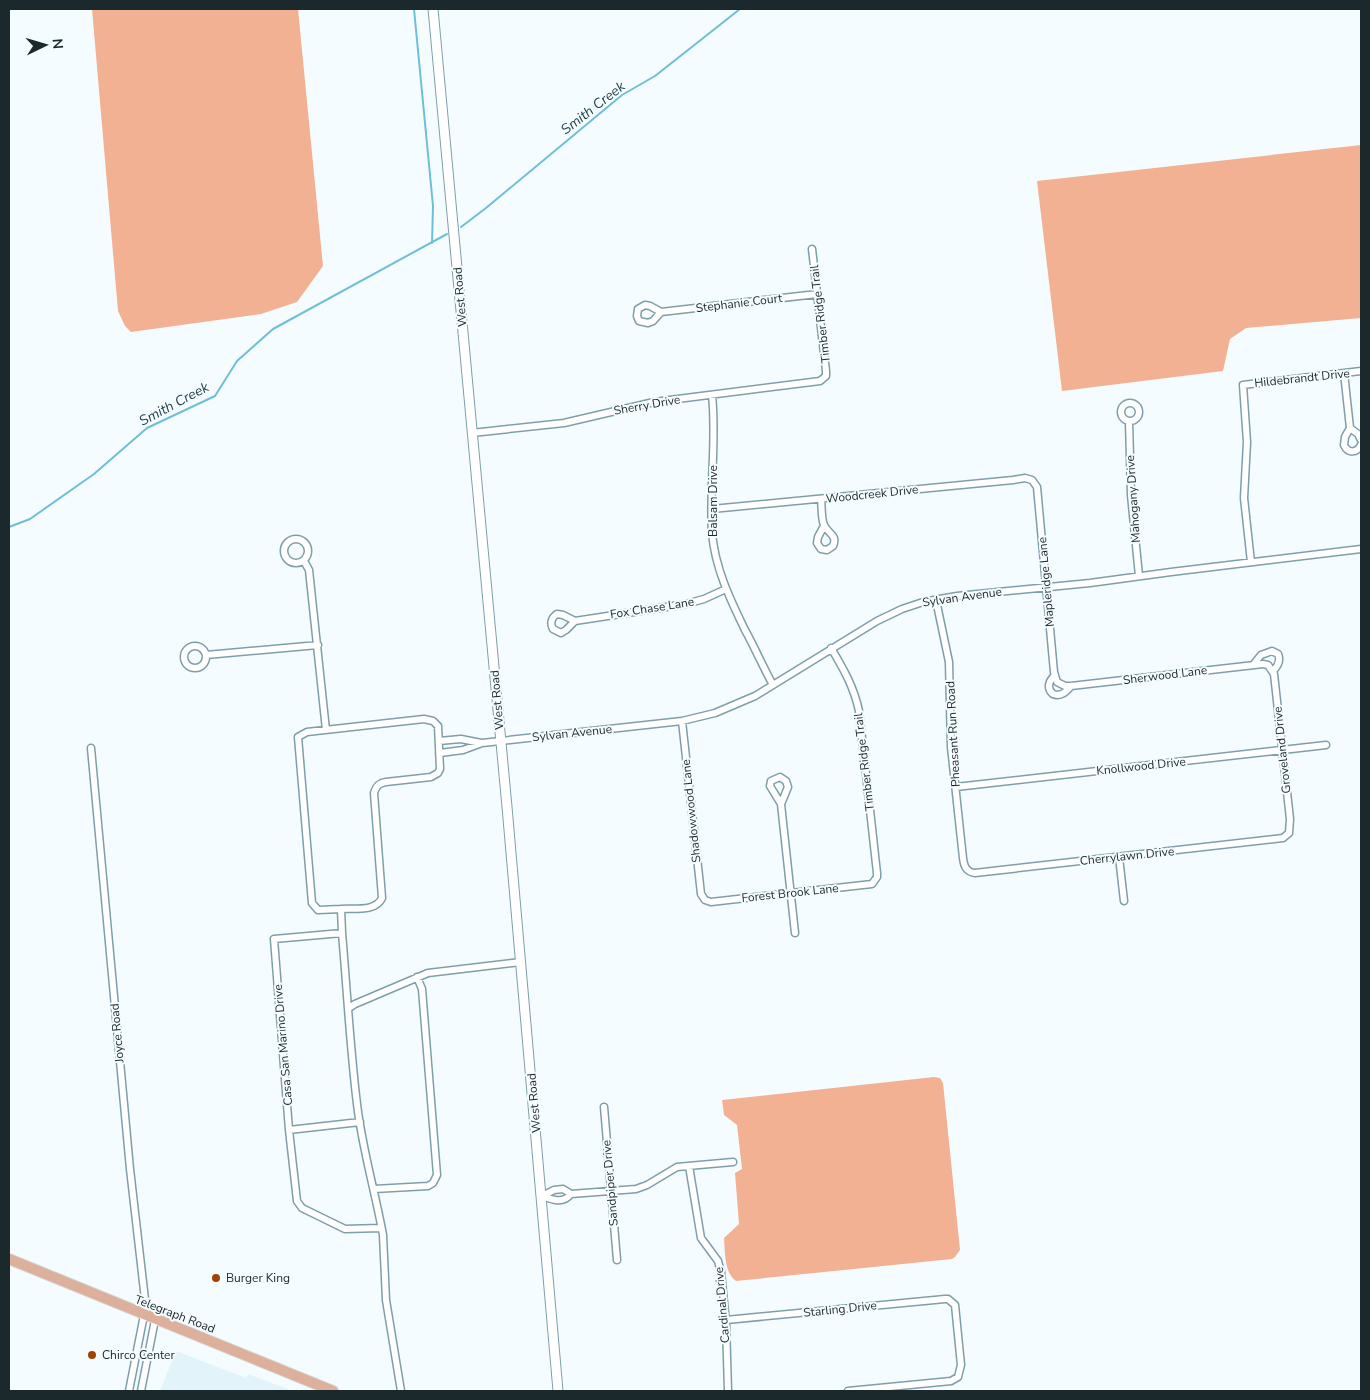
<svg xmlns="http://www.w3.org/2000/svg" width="1370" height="1400" font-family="'Nunito Sans',sans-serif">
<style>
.built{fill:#e2f3f9}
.forest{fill:#f3b194}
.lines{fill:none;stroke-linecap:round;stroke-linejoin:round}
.stream{stroke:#6ebed8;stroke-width:2}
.street-casing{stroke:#7e9faa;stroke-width:9}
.secondary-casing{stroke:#7e9faa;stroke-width:11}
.primary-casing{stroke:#d6d8d9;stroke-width:12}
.street{stroke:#fff;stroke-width:6}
.secondary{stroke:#fff;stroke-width:9}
.primary{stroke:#ddb09b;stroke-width:10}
.poi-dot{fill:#a44200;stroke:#f5fcff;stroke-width:2}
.labels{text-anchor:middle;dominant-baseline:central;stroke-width:4;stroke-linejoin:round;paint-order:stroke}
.street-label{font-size:12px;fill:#1b282c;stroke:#f5fcff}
.poi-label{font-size:12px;fill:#1b282c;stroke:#f5fcff;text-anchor:start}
.water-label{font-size:14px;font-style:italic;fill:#1a3f4b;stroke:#f5fcff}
</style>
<rect width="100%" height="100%" fill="#f5fcff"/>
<path class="built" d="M 176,1351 L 246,1378 L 248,1374 L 293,1391 L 160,1391 Z"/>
<path class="forest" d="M 92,9 L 298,9 L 323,266 L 297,302 L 261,314 L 131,332 L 125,326 L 118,311 Z
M 1361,145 L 1361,318 L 1246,328 L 1230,339 L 1223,371 L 1062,391 L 1037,181 Z
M 934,1077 L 940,1078 L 943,1083 L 960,1250 L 955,1257 L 952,1259 L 736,1281 C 724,1273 725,1251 724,1238 L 739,1224 L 735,1173 L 742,1169 L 737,1125 L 724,1115 L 722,1100 Z"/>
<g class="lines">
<path class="stream" d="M 414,9 L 433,206 L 432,243
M 461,227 L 486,208 L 622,95 L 655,76 L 740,9
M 9,527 L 30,519 L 94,474 L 147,428 L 215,396 L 237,361 L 273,329 L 447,234"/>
<g class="street-casing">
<path id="street" d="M 661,312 L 650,306 L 645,305 L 638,309 L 637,316 L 639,321 L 648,323 L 653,321 L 661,312 L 817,294
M 1344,373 L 1350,428 L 1345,437 L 1344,445 C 1348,454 1357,453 1361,445
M 712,395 C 717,441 709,487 712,533 C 715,568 730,599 745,630 C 755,648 763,667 773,685
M1121 412a9 9 0 1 1 18 0a9 9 0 1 1-18 0Z
M 1129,422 L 1131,495 L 1139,576
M 1350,428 L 1358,434 L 1361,440
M 472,433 L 564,423 L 654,402 L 820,381 L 826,376 L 826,371 L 812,249
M 821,499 C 822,507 821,518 824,525 C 828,534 838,535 833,546 L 827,550 L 821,549 L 817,543 L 818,537 L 824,526
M 712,509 L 1013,480 L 1025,478 L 1032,480 L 1037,487 L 1054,672 L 1057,682 L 1065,686 L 1071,686 L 1263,664 L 1268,665 L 1274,674 L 1290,819 L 1289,833 L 1283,838 L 975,873 C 966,872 964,866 963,858 L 951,747 L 949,662 L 936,600
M284 551a12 12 0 1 1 24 0a12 12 0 1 1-24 0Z
M 304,561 L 309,570 L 326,730
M 1251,562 L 1244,498 L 1247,442 L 1243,385 L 1361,371
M 575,621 L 566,630 L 561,633 L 553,629 C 550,624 551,618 557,614 L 563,615 L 575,621 L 686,604 L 704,599 L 726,589
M184 657a11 11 0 1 1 22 0a11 11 0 1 1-22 0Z
M 206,655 L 318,645
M 1253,665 L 1261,655 L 1272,651 L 1278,654 C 1281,661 1278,666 1273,671
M 1055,675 C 1049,681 1046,688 1053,694 C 1061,697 1066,692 1071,686
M 682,721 L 701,894 L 705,900 L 711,902 L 872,884 L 877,877 L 877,873 L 859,711 C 854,687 843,668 831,648
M 439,741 L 461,739 L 481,743
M 91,748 L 130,1169 L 147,1317
M 440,753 L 463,750 L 482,743 L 682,721 L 715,713 L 755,696 L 877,621 L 902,609 L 923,602 L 957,596 L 1090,583 L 1171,572 L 1361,549
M 956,787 L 1326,745
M 781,804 L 788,787 L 786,781 L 780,777 L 771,781 L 770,786 L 781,804 L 795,933
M 1119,857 L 1124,901
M 341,909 L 318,910 L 312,903 L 298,737 L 307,732 L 424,719 L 433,721 L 438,726 L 440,769 L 438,773 L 431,777 L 386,782 C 379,783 376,786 374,793 L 382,898 C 376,912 354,908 341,909 L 342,933
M 349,1008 L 355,1004 L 428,973 L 521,962
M 604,1107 L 617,1260
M 289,1130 L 360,1122
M 689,1166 L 701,1238 L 718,1261 L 721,1272 L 726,1323 L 728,1391
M 374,1189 L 428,1186 L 433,1183 L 437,1175 L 422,989 L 417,977
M 542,1196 C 553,1200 563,1204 571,1194 L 636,1189 L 647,1185 L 677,1167 L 733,1162
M 542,1196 L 554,1190 L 563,1189 L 571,1194
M 381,1228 L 345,1229 L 302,1208 L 297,1201 L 289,1130 L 274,939 L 342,933 C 347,990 350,1047 357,1104 C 362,1148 375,1191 383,1235 L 386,1300 L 401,1391
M 726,1320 L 945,1299 L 948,1299 L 955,1305 L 961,1365 L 958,1377 L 951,1381 L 848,1391
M 129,1391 L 144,1315
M 141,1391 L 155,1320"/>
</g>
<g class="secondary-casing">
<path id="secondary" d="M 433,9 L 507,807 L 558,1391"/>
</g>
<g class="primary-casing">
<path id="primary" d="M 9,1259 L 333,1391"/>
</g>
<use href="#street" class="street"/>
<use href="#secondary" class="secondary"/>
<use href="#primary" class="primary"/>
</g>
<g class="poi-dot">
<circle cx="216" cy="1278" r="5"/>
<circle cx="92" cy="1355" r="5"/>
</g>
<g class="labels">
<g class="street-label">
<text transform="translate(460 297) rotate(-95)">West Road</text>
<text transform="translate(739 303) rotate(-7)">Stephanie Court</text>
<text transform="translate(820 314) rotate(-97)">Timber Ridge Trail</text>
<text transform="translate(1302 378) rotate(-6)">Hildebrandt Drive</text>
<text transform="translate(647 405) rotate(-10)">Sherry Drive</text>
<text transform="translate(872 494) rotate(-6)">Woodcreek Drive</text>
<text transform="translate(1133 499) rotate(-94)">Mahogany Drive</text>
<text transform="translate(713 501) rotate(-90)">Balsam Drive</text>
<text transform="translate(1046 582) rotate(-95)">Mapleridge Lane</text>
<text transform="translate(962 597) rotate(-8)">Sylvan Avenue</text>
<text transform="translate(652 608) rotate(-9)">Fox Chase Lane</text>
<text transform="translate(1165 675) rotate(-7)">Sherwood Lane</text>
<text transform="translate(497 700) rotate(-95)">West Road</text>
<text transform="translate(572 733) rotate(-6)">Sylvan Avenue</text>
<text transform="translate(953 734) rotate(-93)">Pheasant Run Road</text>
<text transform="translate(1282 750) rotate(-96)">Groveland Drive</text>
<text transform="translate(864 762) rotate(-97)">Timber Ridge Trail</text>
<text transform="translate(1141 766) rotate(-6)">Knollwood Drive</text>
<text transform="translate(691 811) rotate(-96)">Shadowwood Lane</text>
<text transform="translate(1127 856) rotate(-6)">Cherrylawn Drive</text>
<text transform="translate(790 893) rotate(-6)">Forest Brook Lane</text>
<text transform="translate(117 1033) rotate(-95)">Joyce Road</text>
<text transform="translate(283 1045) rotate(-95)">Casa San Marino Drive</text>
<text transform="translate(534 1103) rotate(-95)">West Road</text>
<text transform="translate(610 1183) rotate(-95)">Sandpiper Drive</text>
<text transform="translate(722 1305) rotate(-95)">Cardinal Drive</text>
<text transform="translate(840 1309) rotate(-6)">Starling Drive</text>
<text transform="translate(175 1314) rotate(21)">Telegraph Road</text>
</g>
<g class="poi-label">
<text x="226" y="1278">Burger King</text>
<text x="102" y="1355">Chirco Center</text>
</g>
<g class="water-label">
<text transform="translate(593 108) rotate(-38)">Smith Creek</text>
<text transform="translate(174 404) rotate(-28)">Smith Creek</text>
</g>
</g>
<rect width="1370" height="1400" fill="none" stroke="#1b282c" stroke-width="20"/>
<g transform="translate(45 45) rotate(85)" stroke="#f5fcff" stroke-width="4" paint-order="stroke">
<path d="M0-4L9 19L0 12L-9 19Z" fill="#1b282c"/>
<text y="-8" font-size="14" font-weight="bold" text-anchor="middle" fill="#1b282c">N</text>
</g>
</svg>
